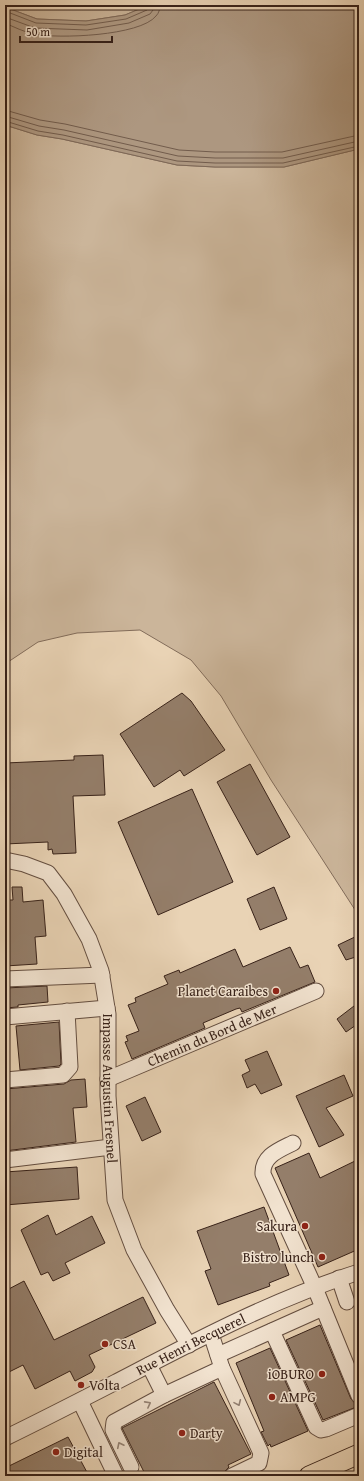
<svg xmlns="http://www.w3.org/2000/svg" width="364" height="1481" font-family="'Gentium Book Plus',serif">
<style>
.green{fill:#cbb59a;stroke:#826c5a}
.water{fill:#ad9780;stroke:#7e6857}
.lines{fill:none;stroke-linecap:round;stroke-linejoin:round}
.shore{stroke:#725c4c;stroke-width:1}
.building{fill:#947e6a;stroke:#382219}
.minor-casing{stroke:#644e40;stroke-width:17}
.major-casing{stroke:#382219;stroke-width:21}
.minor{stroke:#f1e2cf;stroke-width:15}
.major{stroke:#e9d3b5;stroke-width:19}
.oneway{stroke:#948274}
.poi-dot{fill:#8f2418;stroke:#f1e2cf;stroke-width:1.5}
.labels{text-anchor:middle;dominant-baseline:central;stroke-width:3;stroke-linejoin:round;paint-order:stroke}
.poi-label{font-size:14px;fill:#382219;stroke:#f1e2cf;text-anchor:start}
.street-label{font-size:14px;fill:#382219;stroke:#f1e2cf}
</style>
<rect width="100%" height="100%" fill="#e9d3b5"/>
<filter id="stains"><feTurbulence type="fractalNoise" baseFrequency=".005" numOctaves="4"/><feColorMatrix values="0 0 0 0 .2 0 0 0 0 .09 0 0 0 0 .02 0 0 0 .5 -.17"/></filter>
<radialGradient id="worn" r=".72"><stop offset=".6" stop-color="#630" stop-opacity="0"/><stop offset="1" stop-color="#630" stop-opacity=".3"/></radialGradient>
<path class="green" d="M 5,5 L 149,5 L 125,15 L 86,21 L 37,19 L 5,7 Z
M 5,125 L 37,135 L 62,139 L 177,165 L 215,167 L 284,167 L 359,149 L 359,916 L 271,780 L 221,696 L 191,660 L 140,630 L 77,633 L 38,642 L 5,664 Z"/>
<path class="water" d="M 149,5 L 359,5 L 359,149 L 284,167 L 215,167 L 177,165 L 62,139 L 37,135 L 5,125 L 5,7 L 37,19 L 86,21 L 125,15 Z"/>
<g class="lines">
<path class="shore" d="M 5,11 L 36,23 L 86,25 L 126,19 L 147,10 L 149,5
M 5,17 L 35,28 L 87,30 L 129,23 L 150,14 L 153,10 L 154,5
M 5,23 C 14,27 24,32 34,34 C 58,39 140,36 156,16 C 159,13 160,9 160,5
M 5,110 L 40,120 L 65,124 L 179,150 L 215,152 L 282,152 L 359,135
M 5,116 L 39,126 L 64,130 L 178,156 L 215,158 L 283,158 L 359,141
M 5,121 L 38,131 L 63,135 L 177,161 L 215,163 L 283,163 L 359,146"/>
</g>
<path class="building" d="M 182,693 L 191,701 L 225,750 L 184,776 L 180,770 L 154,787 L 120,734 Z
M 103,755 L 105,795 L 73,796 L 76,853 L 53,854 L 52,849 L 48,850 L 48,842 L 5,844 L 5,763 L 74,760 L 74,756 Z
M 250,764 L 290,837 L 257,855 L 217,782 Z
M 192,789 L 233,882 L 158,915 L 118,822 Z
M 12,887 L 22,887 L 23,902 L 43,900 L 46,936 L 35,937 L 37,964 L 5,966 L 5,903 L 6,900 L 13,900 Z
M 274,887 L 287,919 L 260,930 L 247,899 Z
M 359,935 L 359,956 L 346,960 L 338,945 Z
M 290,947 L 300,968 L 308,965 L 315,982 L 242,1012 L 240,1008 L 236,1009 L 203,1023 L 205,1028 L 132,1059 L 125,1042 L 128,1041 L 126,1036 L 139,1031 L 128,1005 L 136,1002 L 135,998 L 168,984 L 164,976 L 179,970 L 180,973 L 235,949 L 243,967 Z
M 47,986 L 48,1002 L 18,1005 L 18,1007 L 5,1008 L 5,988 Z
M 354,1006 L 359,1014 L 359,1023 L 346,1032 L 337,1019 Z
M 59,1022 L 61,1064 L 59,1066 L 20,1070 L 16,1026 Z
M 267,1051 L 282,1085 L 261,1094 L 255,1084 L 247,1088 L 242,1075 L 250,1071 L 245,1060 Z
M 344,1075 L 353,1096 L 326,1108 L 344,1135 L 319,1147 L 296,1096 Z
M 85,1079 L 87,1107 L 73,1108 L 76,1142 L 5,1151 L 5,1123 L 8,1123 L 5,1089 L 64,1084 L 71,1080 Z
M 145,1097 L 161,1132 L 142,1141 L 126,1106 Z
M 309,1153 L 320,1178 L 355,1161 L 359,1169 L 359,1249 L 318,1267 L 275,1168 Z
M 77,1167 L 79,1199 L 5,1205 L 5,1172 Z
M 264,1207 L 289,1275 L 269,1283 L 270,1286 L 218,1305 L 205,1271 L 211,1269 L 197,1231 Z
M 48,1215 L 56,1235 L 92,1216 L 105,1243 L 65,1263 L 70,1273 L 53,1281 L 48,1272 L 41,1275 L 21,1230 Z
M 24,1281 L 54,1340 L 143,1297 L 156,1323 L 89,1355 L 95,1367 L 92,1372 L 75,1381 L 70,1371 L 35,1389 L 23,1365 L 5,1374 L 5,1291 Z
M 320,1325 L 351,1399 L 359,1406 L 323,1420 L 286,1340 Z
M 270,1348 L 308,1431 L 271,1447 L 270,1444 L 268,1446 L 261,1432 L 264,1431 L 236,1363 Z
M 214,1382 L 251,1454 L 228,1465 L 229,1467 L 224,1472 L 216,1476 L 146,1476 L 122,1428 Z
M 68,1437 L 89,1476 L 5,1476 L 5,1468 Z"/>
<g class="lines">
<g class="minor-casing">
<g id="minor">
<path id="s1" d="M 5,860 L 24,864 L 48,873 L 64,894 L 89,939 L 101,971 L 108,1014 L 108,1096 L 115,1200 L 134,1250 L 167,1310 L 189,1345"/>
<path d="M 5,979 L 102,975"/>
<path d="M 5,1017 L 107,1008"/>
<path id="s2" d="M 108,1079 L 316,991"/>
<path d="M 5,1080 L 63,1075 L 70,1067 L 67,1011"/>
<path d="M 293,1143 C 279,1150 262,1156 263,1174 L 315,1288 L 359,1396"/>
<path d="M 5,1160 L 111,1147"/>
<path d="M 339,1278 L 347,1302"/>
<path d="M 272,1331 L 316,1427 L 321,1430 L 326,1429 L 359,1415"/>
<path d="M 211,1334 L 222,1368 L 261,1453 L 259,1463 L 232,1476"/>
<path d="M 218,1355 L 323,1308"/>
<path d="M 149,1365 L 164,1395"/>
<path d="M 80,1401 L 116,1476"/>
<path id="s3" d="M 5,1438 C 42,1420 79,1401 116,1382 C 195,1341 274,1299 359,1272"/>
<path d="M 131,1467 L 113,1430 L 114,1422 L 164,1395 L 222,1368"/>
</g>
</g>
<g class="major-casing">
<path id="major" d="M 309,1476 L 359,1454"/>
</g>
<use href="#minor" class="minor"/>
<use href="#major" class="major"/>
</g>
<defs><path id="oneway-chevron" d="M-2-3.5L2.5 0L-2 3.5" fill="none" stroke-width="1.6" stroke-linecap="round" stroke-linejoin="round"/></defs>
<g class="oneway">
<use href="#oneway-chevron" transform="translate(238 1403) rotate(66)"/>
<use href="#oneway-chevron" transform="translate(148 1404) rotate(-28)"/>
<use href="#oneway-chevron" transform="translate(120 1445) rotate(-116)"/>
</g>
<g class="poi-dot">
<circle cx="276" cy="991" r="4"/>
<circle cx="305" cy="1226" r="4"/>
<circle cx="322" cy="1257" r="4"/>
<circle cx="105" cy="1344" r="4"/>
<circle cx="322" cy="1374" r="4"/>
<circle cx="81" cy="1385" r="4"/>
<circle cx="272" cy="1397" r="4"/>
<circle cx="182" cy="1433" r="4"/>
<circle cx="56" cy="1452" r="4"/>
</g>
<g class="labels">
<g class="poi-label">
<text x="268" y="991" text-anchor="end">Planet Caraibes</text>
<text x="297" y="1226" text-anchor="end">Sakura</text>
<text x="314" y="1257" text-anchor="end">Bistro lunch</text>
<text x="113" y="1344">CSA</text>
<text x="314" y="1374" text-anchor="end">iOBURO</text>
<text x="89" y="1385">Volta</text>
<text x="280" y="1397">AMPG</text>
<text x="190" y="1433">Darty</text>
<text x="64" y="1452">Digital</text>
</g>
<g class="street-label">
<text stroke="none"><textPath href="#s2" startOffset="113">Chemin du Bord de Mer</textPath></text>
<text stroke="none"><textPath href="#s1" startOffset="275">Impasse Augustin Fresnel</textPath></text>
<text stroke="none"><textPath href="#s3" startOffset="208">Rue Henri Becquerel</textPath></text>
</g>
</g>
<rect width="364" height="1481" fill="none" stroke="#e9d3b5" stroke-width="20"/>
<rect x="6" y="6" width="352" height="1469" fill="none" stroke="#382219" stroke-width="2"/>
<rect x="10" y="10" width="344" height="1461" fill="none" stroke="#382219"/>
<path d="M20 36v6h92v-6" fill="none" stroke="#382219" stroke-width="2"/>
<text x="26" y="36" font-size="12" fill="#382219" stroke="#f1e2cf" stroke-width="3" paint-order="stroke">50 m</text>
<rect width="100%" height="100%" filter="url(#stains)"/>
<rect width="100%" height="100%" fill="url(#worn)"/>
</svg>
